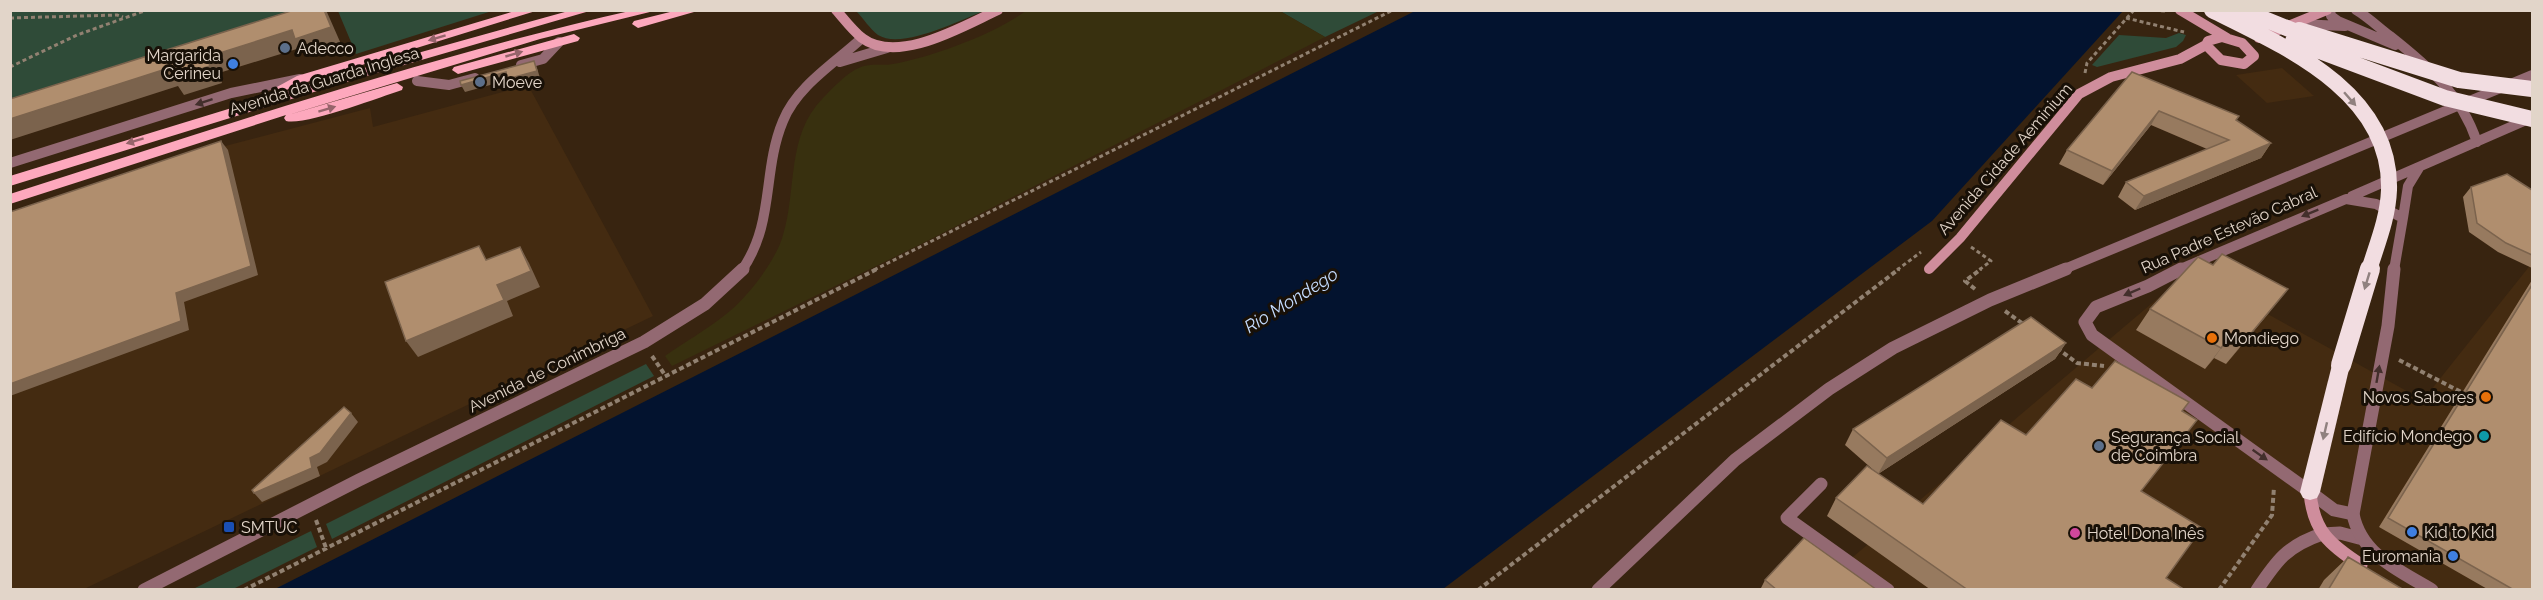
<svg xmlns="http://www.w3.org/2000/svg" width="2543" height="600" font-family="Raleway,sans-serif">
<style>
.built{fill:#442b11}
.green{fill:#2f4b38}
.sand{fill:#38300f}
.water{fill:#03132f}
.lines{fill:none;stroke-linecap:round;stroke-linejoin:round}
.path-far1{stroke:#918171;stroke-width:3;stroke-dasharray:4 3;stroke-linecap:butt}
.path{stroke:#918171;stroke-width:4;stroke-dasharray:5 3;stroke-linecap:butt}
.lane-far1{stroke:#936972;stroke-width:10}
.lane{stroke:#936972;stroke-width:13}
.street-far1{stroke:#936972;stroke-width:10}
.street{stroke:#936972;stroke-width:13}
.secondary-far1{stroke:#cf8d9c;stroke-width:10}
.secondary{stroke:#cf8d9c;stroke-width:13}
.primary{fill:#fda8bd;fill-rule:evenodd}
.highway{fill:#f2dde1;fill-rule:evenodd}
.highway-bridge-far1{stroke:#f2dde1;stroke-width:16}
.highway-bridge{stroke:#f2dde1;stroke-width:20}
.wall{fill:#977a5f}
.shaded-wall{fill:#7b634d}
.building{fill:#b08e6e;stroke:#7b634d;stroke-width:1.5}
.oneway{fill:#96646b}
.oneway2{fill:#90817f}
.oneway3{fill:#432f2c}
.service-dot{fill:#5c6f8a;stroke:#181007;stroke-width:2}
.shop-dot{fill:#3f7fe0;stroke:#181007;stroke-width:2}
.food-dot{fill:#e8710a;stroke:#181007;stroke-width:2}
.culture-dot{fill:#0f9aa8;stroke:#181007;stroke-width:2}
.transit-dot{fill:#1a4fb4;stroke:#181007;stroke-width:2}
.hotel-dot{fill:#d1479c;stroke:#181007;stroke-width:2}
.labels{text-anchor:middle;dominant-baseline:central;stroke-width:6;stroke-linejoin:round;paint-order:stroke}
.poi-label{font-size:16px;fill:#e2d5c9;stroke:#181007;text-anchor:start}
.street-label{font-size:16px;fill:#e2d5c9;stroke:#181007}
.water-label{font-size:18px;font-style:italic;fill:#c4dcff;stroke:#181007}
</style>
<rect width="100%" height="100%" fill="#382410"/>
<path class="built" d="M 2282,68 L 2314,96 L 2267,103 L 2236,75 Z
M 528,85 L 653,316 L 84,589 L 11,589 L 10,218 L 229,145 L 370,108 L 373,127 Z
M 2532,263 L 2532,589 L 1814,590 L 2190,271 L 2423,400 Z"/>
<path class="green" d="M 11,11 L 317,11 L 11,108 Z
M 338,11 L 492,11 L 356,54 Z
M 856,11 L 984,11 C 960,20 902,50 878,35 C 870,29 863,18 856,11 Z
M 1280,11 L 1379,11 L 1325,37 Z
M 2179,33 L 2186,35 L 2183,41 L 2176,47 L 2097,67 L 2092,65 L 2119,35 L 2166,38 Z
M 646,364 L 654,376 L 332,539 L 326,524 Z
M 311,531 L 317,547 L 233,589 L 193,589 Z"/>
<path class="sand" d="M 1027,10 L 1280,11 L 1325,37 L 927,241 L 672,366 L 665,356 C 685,342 706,330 725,315 C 746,299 776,261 783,235 C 797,190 786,135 823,98 C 834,87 846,73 861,67 C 871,63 882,66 893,64 C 932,57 995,34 1027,10 Z"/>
<path class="water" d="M 1415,11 L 2123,11 L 1932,221 L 1443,589 L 275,589 Z"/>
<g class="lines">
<path class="path-far1" d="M 2154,10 L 2165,11
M 10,18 L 117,15 L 123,17
M 2126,18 L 2184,32
M 10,67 L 77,35 L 147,10
M 2085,73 L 2087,63 L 2134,10
M 1971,247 L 1991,261 L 1979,270
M 874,270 L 1393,10
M 1897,270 L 1921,252"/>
<path class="path" d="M 1975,289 L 1965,281 L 1981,269
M 2005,311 L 2026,326
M 2057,348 L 2077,363 L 2104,366
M 652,356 L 665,375
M 2399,360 L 2463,393
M 316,520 L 326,548
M 244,590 L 877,269
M 1478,590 L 1899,269
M 2219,590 L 2272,515 L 2274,487"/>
<path class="lane-far1" d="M 521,65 L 543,59 L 559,42
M 417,81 L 449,85 L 475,78
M 10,163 L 231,93 L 300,79
M 2062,270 L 2532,75"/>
<path class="lane" d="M 2310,492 L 2334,510 L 2353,514
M 2322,534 L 2340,533 L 2359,538
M 1598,590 L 1735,460 L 1829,389 L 1893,348 L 1990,300 L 2066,269"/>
<path class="street-far1" d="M 2330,10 L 2331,16 L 2338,21 L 2395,45
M 2356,10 C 2368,17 2378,27 2390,36 C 2428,66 2461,94 2477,142
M 2296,24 L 2345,26
M 840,62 L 887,48
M 2352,196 L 2531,118
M 2403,218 L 2408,186 L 2419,168
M 742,270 C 775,223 762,171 783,121 C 797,86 835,63 862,38
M 2178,270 L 2346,199 L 2376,204 L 2403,218 L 2394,270"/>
<path class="street" d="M 2181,269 L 2148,286 L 2096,307 L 2085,322 L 2092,335 L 2310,492
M 2394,269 L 2388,326 L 2353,514 C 2361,555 2399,570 2432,590
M 1821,484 L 1787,518 L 1888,590
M 144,590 L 359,480 L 644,342 L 705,304 L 743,269
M 2257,590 C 2277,560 2287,546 2322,534"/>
<path class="secondary-far1" d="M 836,10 C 844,19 852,30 862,38 C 898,65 963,26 998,10
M 2180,10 L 2227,38
M 2222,37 L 2242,43 L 2254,56 L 2244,64 L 2221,60 L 2206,45 L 2208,41 Z
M 2259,38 L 2327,10
M 1929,269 L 1960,238 L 2079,94 L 2111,77 L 2180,59 L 2206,45"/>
<path class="secondary" d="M 2310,492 C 2313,531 2330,545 2361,565"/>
<path class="primary" d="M 518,10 L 539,10 L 307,82 L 281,92 L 275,88 L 297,76 Z
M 572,10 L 593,10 L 356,79 L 10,186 L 10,176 L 346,73 Z
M 634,10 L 658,10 L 540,39 L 288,115 L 397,83 L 403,87 L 402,90 C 380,97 305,126 286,121 L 284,118 L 286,115 L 10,204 L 10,194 C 217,128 422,58 634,10 Z
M 678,10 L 701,10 L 638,28 L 632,24 L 634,21 Z
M 574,34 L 580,38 L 578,41 L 458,74 L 452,70 L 454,67 Z"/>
<path class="highway" d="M 2341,358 L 2348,360 L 2350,365 L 2320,492 L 2317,498 L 2310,500 L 2303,498 L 2300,492 L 2332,365 L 2334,360 Z"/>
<path class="highway-bridge-far1" d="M 2212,10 C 2284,46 2392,92 2389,190 C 2388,218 2377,244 2369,270
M 2242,10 L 2309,37
M 2299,30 L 2459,80 L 2532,89
M 2293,41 L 2445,98 L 2532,119"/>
<path class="highway-bridge" d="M 2341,365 L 2370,269"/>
</g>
<path class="wall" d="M 2132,72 L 2236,120 L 2271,143 L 2261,158 L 2135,210 L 2118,197 L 2126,182 L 2207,149 L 2151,125 L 2103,185 L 2059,164 L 2067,150 Z
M 2471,187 L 2532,190 L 2532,268 L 2498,252 L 2469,232 L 2463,197 Z
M 2532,280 L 2532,590 L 2489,590 L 2379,527 Z
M 2150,309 L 2271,310 L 2226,364 L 2214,358 L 2205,369 L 2136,330 Z
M 2066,343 L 2055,359 L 1878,474 L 1845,445 L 1853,429 Z
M 2092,388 L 2182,411 L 2141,491 L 2166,578 L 2181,590 L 1931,590 L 1827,516 L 1836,498 L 1923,504 L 2026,435 Z
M 2348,557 L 2404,590 L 2318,590 L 2324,580 Z
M 1765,580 L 1877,590 L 1760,590 Z"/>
<path class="shaded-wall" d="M 324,10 L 326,10 L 330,19 L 341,44 L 305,55 L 300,48 L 219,73 L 222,83 L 184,95 L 178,86 L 10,140 L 10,119 Z
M 534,61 L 537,68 L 540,78 L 511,86 L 508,80 L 465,92 L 461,85 L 506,72 Z
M 2159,111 L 2151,125 L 2103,185 L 2112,171 Z
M 221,141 L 228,150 L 258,275 L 184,302 L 189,330 L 10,396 L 10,384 L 176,293 Z
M 2271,143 L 2261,158 L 2135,210 L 2144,196 Z
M 520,247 L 529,263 L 540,287 L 507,301 L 513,316 L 418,357 L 406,341 L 497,285 Z
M 2288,289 L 2271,310 L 2226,364 L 2243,343 Z
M 2230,336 L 2214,358 L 2205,369 L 2221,348 Z
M 2066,343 L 2055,359 L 1878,474 L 1887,458 Z
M 351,413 L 358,422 L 327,462 L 317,467 L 320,476 L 262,502 L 254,493 Z"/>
<path class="building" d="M 294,10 L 324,10 L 331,27 L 295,39 L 292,30 L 207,57 L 210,66 L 172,78 L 169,68 L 10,119 L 10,99 Z
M 534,61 L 537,71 L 507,79 L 506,72 L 461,85 L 460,81 Z
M 2132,72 L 2239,116 L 2236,120 L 2271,143 L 2144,196 L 2126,182 L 2229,140 L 2159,111 L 2112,171 L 2067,150 Z
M 221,141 L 251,266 L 176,293 L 181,321 L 10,384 L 10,212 Z
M 2507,174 L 2532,190 L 2532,255 L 2506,243 L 2477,223 L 2471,187 Z
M 479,246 L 486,260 L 520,247 L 531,271 L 497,285 L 504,300 L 406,341 L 385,282 Z
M 2222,254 L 2288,289 L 2243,343 L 2230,336 L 2221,348 L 2150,309 L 2198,257 L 2213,265 Z
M 2532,285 L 2532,590 L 2514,590 L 2388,518 Z
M 2031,317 L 2066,343 L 1887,458 L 1853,429 Z
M 2115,361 L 2189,402 L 2182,411 L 2197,420 L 2141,491 L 2202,528 L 2166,578 L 2182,588 L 2181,590 L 1968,590 L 1836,498 L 1867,466 L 1923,504 L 2001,420 L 2026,435 L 2076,379 L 2092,388 Z
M 344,407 L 351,413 L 320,453 L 310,458 L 312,468 L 254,493 L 252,490 Z
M 1804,538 L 1877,590 L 1777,590 L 1765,580 Z
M 2348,557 L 2404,590 L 2328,590 Z"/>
<defs><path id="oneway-solid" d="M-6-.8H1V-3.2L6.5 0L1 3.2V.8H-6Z" transform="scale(1.5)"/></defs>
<g class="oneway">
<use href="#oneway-solid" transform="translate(437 38) rotate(163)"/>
<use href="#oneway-solid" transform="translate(514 54) rotate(-16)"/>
<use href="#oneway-solid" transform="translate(327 109) rotate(-17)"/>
<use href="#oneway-solid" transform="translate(135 141) rotate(163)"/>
</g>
<g class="oneway2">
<use href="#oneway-solid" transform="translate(2350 99) rotate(49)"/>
<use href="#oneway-solid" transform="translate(2367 281) rotate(107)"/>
<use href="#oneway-solid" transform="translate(2325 431) rotate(103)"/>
</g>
<g class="oneway3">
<use href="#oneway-solid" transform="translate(204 102) rotate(162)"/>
<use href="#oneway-solid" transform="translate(2310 213) rotate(158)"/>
<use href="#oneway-solid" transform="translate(2132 292) rotate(157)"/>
<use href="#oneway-solid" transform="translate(2378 374) rotate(-80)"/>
<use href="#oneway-solid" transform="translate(2260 455) rotate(35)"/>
</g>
<g class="service-dot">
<circle cx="285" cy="48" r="6"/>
<circle cx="480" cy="82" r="6"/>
<circle cx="2099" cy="446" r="6"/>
</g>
<g class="shop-dot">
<circle cx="233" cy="64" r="6"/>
<circle cx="2412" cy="532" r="6"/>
<circle cx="2453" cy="556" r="6"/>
</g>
<g class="food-dot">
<circle cx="2212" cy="338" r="6"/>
<circle cx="2486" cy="397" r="6"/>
</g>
<circle class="culture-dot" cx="2484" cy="436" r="6"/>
<rect class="transit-dot" x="223" y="521" width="12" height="12" rx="3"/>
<circle class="hotel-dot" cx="2075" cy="533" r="6"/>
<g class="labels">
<g class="poi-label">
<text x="297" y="48">Adecco</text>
<text x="221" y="55" text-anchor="end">Margarida<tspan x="221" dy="18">Cerineu</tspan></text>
<text x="492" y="82">Moeve</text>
<text x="2224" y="338">Mondiego</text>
<text x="2474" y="397" text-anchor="end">Novos Sabores</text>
<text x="2472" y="436" text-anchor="end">Edifício Mondego</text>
<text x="2111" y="437">Segurança Social<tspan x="2111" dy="18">de Coimbra</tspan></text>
<text x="241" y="527">SMTUC</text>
<text x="2424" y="532">Kid to Kid</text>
<text x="2087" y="533">Hotel Dona Inês</text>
<text x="2441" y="556" text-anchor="end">Euromania</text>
</g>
<g class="street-label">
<text transform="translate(324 81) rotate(-17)">Avenida da Guarda Inglesa</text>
<text transform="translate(2005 159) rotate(-49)">Avenida Cidade Aeminium</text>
<text transform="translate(2229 230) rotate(-24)">Rua Padre Estevão Cabral</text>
<text transform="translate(547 370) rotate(-26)">Avenida de Conímbriga</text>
</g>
<g class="water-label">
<text transform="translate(1291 300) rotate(-32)">Rio Mondego</text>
</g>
</g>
<rect width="2543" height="600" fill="none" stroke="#e2d5c9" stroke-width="24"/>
</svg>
